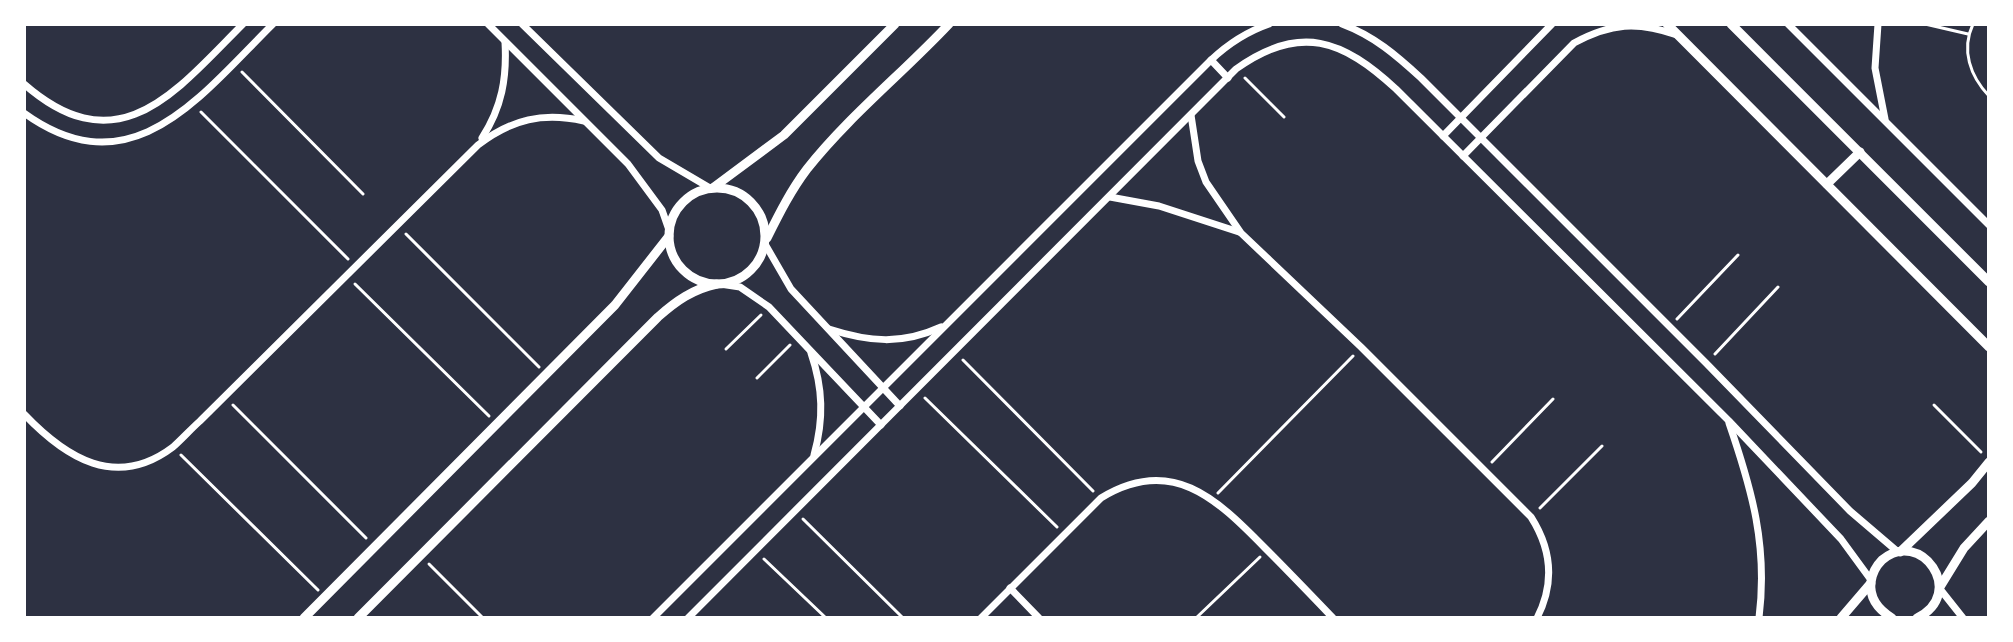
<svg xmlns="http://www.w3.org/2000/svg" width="2013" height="642" font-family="Roboto,sans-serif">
<rect width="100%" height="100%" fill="#2d3142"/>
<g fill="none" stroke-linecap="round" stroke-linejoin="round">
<g stroke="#fff" stroke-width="3">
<polyline points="1925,24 1968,34"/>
<path d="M1973,24C1961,50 1970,76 1989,96"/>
<polyline points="242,72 363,194"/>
<polyline points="1245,78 1284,117"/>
<polyline points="201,112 348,259"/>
<polyline points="406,234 539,367"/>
<polyline points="355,284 489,416"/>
<polyline points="1677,319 1738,255"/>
<polyline points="726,349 761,315"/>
<polyline points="1715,354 1778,287"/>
<polyline points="963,360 1093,491"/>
<polyline points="757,378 790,345"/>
<polyline points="925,398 1057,527"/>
<polyline points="233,405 366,538"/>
<polyline points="1934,405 1981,452"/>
<polyline points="181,455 318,590"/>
<polyline points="1492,462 1553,399"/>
<polyline points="1218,493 1353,356"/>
<polyline points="1540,508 1602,446"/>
<polyline points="803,519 903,618"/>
<polyline points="764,559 826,618"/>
<polyline points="429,564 483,618"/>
<polyline points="1196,618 1260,557"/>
</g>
<g stroke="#fff" stroke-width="7">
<polyline points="488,24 628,164 662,210 669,230"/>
<polyline points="522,24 659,158 710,188"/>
<path d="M1342,24C1374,36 1396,55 1421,78L1706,363L1850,511L1898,552"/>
<polyline points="1788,24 1989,225"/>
<polyline points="1878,24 1875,68 1885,119"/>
<polyline points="1211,60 1228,78"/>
<path d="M24,84C119,167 176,91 243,24"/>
<path d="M24,113C132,191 201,95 273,24"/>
<path d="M1191,115L1198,161L1206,182L1241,233L1361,347L1531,517C1552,550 1555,583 1537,618"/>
<polyline points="1443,136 1552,24"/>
<path d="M482,138C502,107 507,78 505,42"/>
<path d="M1463,156L1574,43C1611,23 1637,21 1677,35"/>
<polyline points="1110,197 1159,206 1239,232"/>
<polyline points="765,244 791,289 900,406"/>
<polyline points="720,284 740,287 769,307 881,425"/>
<path d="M829,329C869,342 902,345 941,327"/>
<path d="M811,353C823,388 824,419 814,455"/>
<path d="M24,414C66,458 116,490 173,447C182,439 191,429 200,421L478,145C512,119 543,112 584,121"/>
<path d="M1729,423C1752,490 1768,546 1759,618"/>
<polyline points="1010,588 1039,618"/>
<polyline points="1940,589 1963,618"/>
<path d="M653,618L1211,60C1229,43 1246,32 1269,24"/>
<path d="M688,618L1236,69C1300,23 1343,40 1396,89L1729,421L1841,539L1871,580"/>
<path d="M981,618L1101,498C1171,455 1216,498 1264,547C1288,571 1310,594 1333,618"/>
</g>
<g stroke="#fff" stroke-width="9">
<polyline points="1667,24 1989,347"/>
<polyline points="1731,24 1989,282"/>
<polyline points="1827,184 1860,152"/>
<polyline points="714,187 784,135 895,24"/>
<circle cx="717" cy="236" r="48"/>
<path d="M767,238C779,214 791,190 807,169C849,116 903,73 949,24"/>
<polyline points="1900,552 1972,483 1989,462"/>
<polyline points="1940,587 1964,548 1989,521"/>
<polyline points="304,618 615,305 669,236"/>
<path d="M358,618L658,317C676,301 693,289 717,284"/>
<polyline points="1841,618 1871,583"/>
<path d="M1892,618C1879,610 1869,599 1871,582C1872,574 1876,566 1882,560C1920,527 1968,593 1917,618"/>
</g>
</g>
<rect width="2013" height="642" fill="none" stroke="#ffffff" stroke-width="52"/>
</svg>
